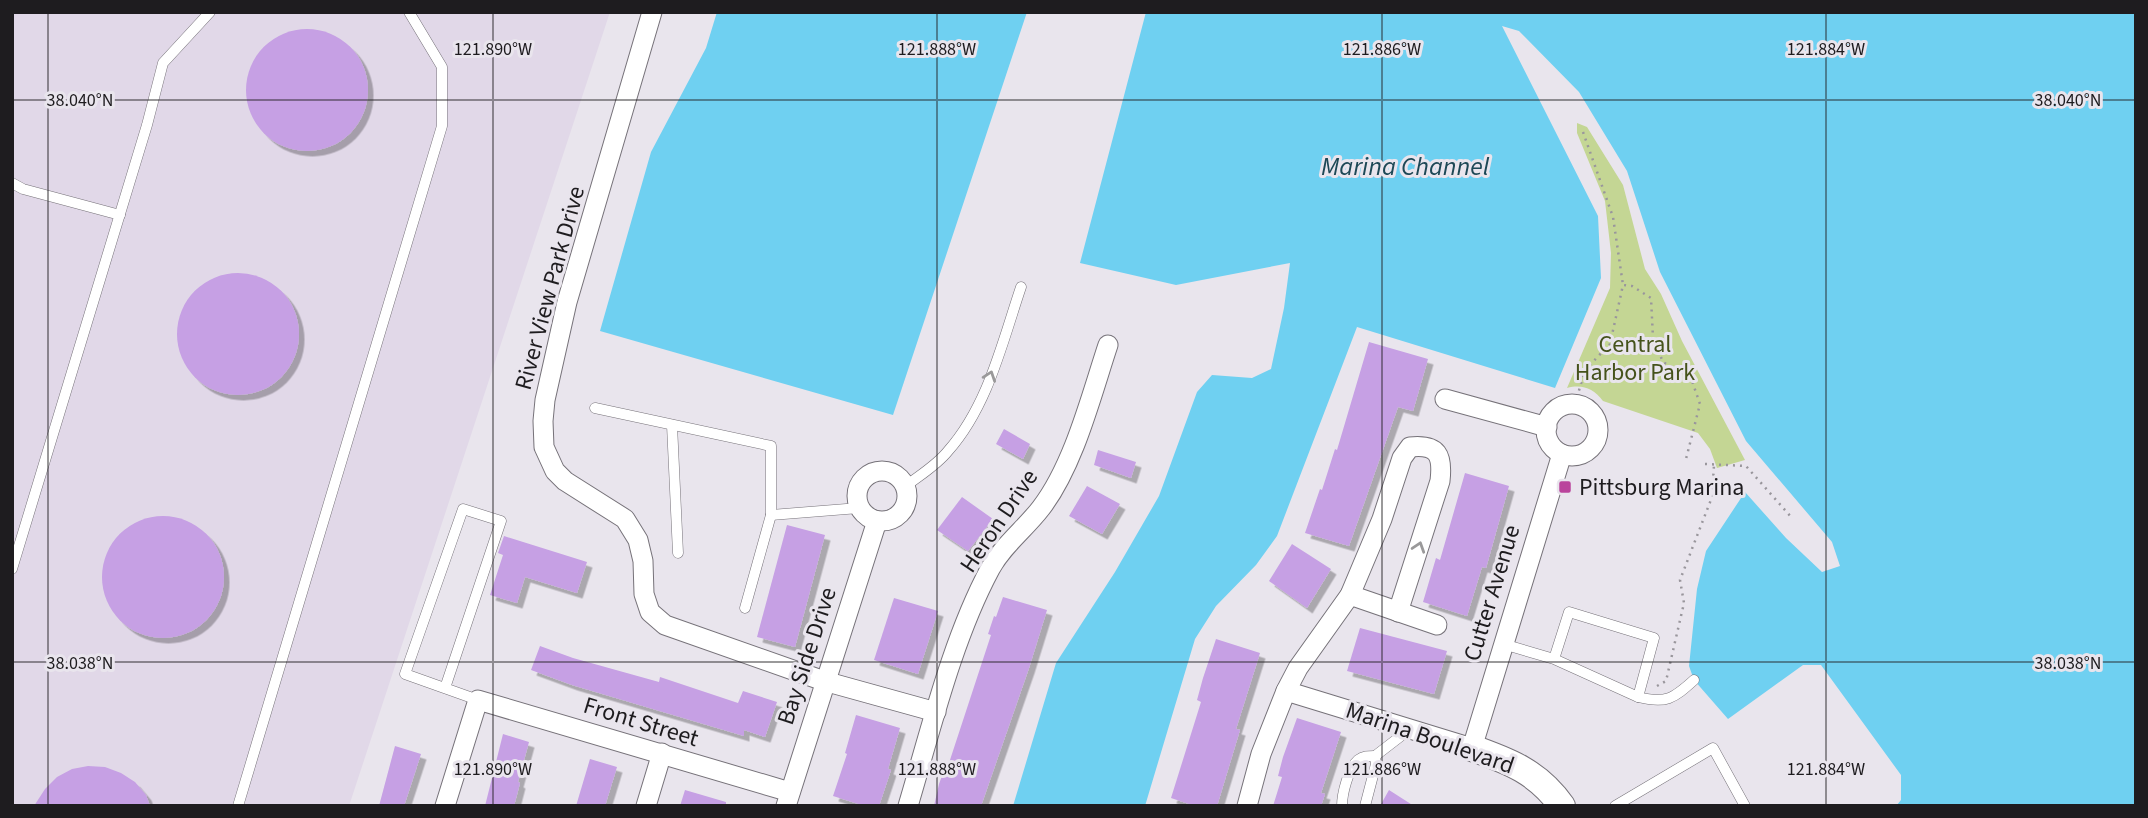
<svg xmlns="http://www.w3.org/2000/svg" width="2148" height="818" font-family="'Source Sans 3',sans-serif">
<defs>
<filter id="shadow"><feDropShadow dx="5.5" dy="5.5" stdDeviation="0" flood-color="#0004"/></filter>
</defs>
<rect width="100%" height="100%" fill="#e9e5ed"/>
<polygon fill="#e1d8e8" points="12,12 610,12 349,806 12,806"/>
<path fill="#c4d694" d="M1577,123L1587,127L1623,185L1645,269L1661,294L1682,341L1745,460L1717,468L1710,449L1698,433L1603,401C1593,388 1582,384 1567,388L1610,288L1611,253L1605,201L1577,133Z"/>
<g fill="#6fd0f1">
<polygon points="717,12 1027,12 893,415 600,331 651,152 706,48"/>
<polygon points="1146,12 2136,12 2136,806 1896,806 1901,800 1901,775 1821,665 1803,665 1728,719 1694,680 1689,666 1697,589 1706,551 1745,492 1786,538 1822,572 1840,566 1832,542 1746,441 1660,272 1627,171 1579,92 1519,31 1502,26 1598,216 1601,278 1555,388 1357,327 1277,536 1256,565 1216,606 1195,639 1145,806 1013,806 1056,663 1115,572 1159,496 1197,392 1212,375 1252,378 1271,369 1284,308 1290,263 1176,285 1080,263"/>
</g>
<g fill="#c6a0e4" filter="url(#shadow)">
<circle cx="307" cy="90" r="61"/>
<circle cx="238" cy="334" r="61"/>
<polygon points="1369,342 1428,359 1413,411 1398,407 1349,546 1305,533 1320,489 1322,490 1335,449 1337,450"/>
<polygon points="1004,429 1030,444 1023,459 996,444"/>
<polygon points="1098,450 1136,462 1131,478 1094,465"/>
<polygon points="1465,473 1509,486 1486,568 1482,567 1467,616 1423,602 1436,558 1440,560"/>
<polygon points="1087,486 1120,504 1102,534 1069,516"/>
<polygon points="962,497 993,519 968,551 937,530"/>
<circle cx="163" cy="577" r="61"/>
<polygon points="787,525 825,535 795,647 757,637"/>
<polygon points="504,536 587,562 577,593 525,577 517,603 490,595 503,555 498,553"/>
<polygon points="1292,544 1331,569 1307,608 1269,581"/>
<polygon points="1003,597 1047,610 1029,668 981,806 934,806 939,784 947,762 949,763 991,635 988,634 994,616 996,617"/>
<polygon points="894,598 938,611 918,674 874,660"/>
<polygon points="1360,628 1447,651 1434,694 1347,671"/>
<polygon points="1216,639 1260,653 1236,729 1240,730 1217,806 1195,806 1171,798 1201,702 1197,700 1203,678"/>
<polygon points="540,646 573,658 659,682 660,677 738,703 743,691 777,702 765,737 744,730 744,736 572,685 531,670"/>
<polygon points="856,715 900,728 888,769 891,770 879,806 865,806 833,796 847,754 845,753"/>
<polygon points="1297,718 1341,732 1321,793 1325,794 1321,806 1273,806 1282,777 1278,776 1283,757"/>
<polygon points="503,734 529,742 518,782 520,783 514,806 485,806"/>
<polygon points="395,746 421,754 404,806 379,806"/>
<polygon points="590,759 617,767 605,806 576,806"/>
<polygon points="88,766 105,767 121,773 135,782 146,795 150,806 34,806 45,789 57,777 72,769"/>
<polygon points="685,790 726,802 726,806 680,806"/>
<polygon points="1389,790 1414,806 1380,806"/>
</g>
<g fill="none" stroke-linecap="round" stroke-linejoin="round">
<g stroke="#767279" stroke-width="11">
<g id="lane">
<polyline points="12,183 23,189 120,215"/>
<polyline points="595,408 771,446 771,515 859,508"/>
<polyline points="672,425 678,553"/>
<path d="M906,486C920,475 937,465 948,451C988,406 1002,343 1021,287"/>
<polyline points="12,569 147,125 163,63 210,12"/>
<polyline points="745,608 771,515"/>
<polyline points="1503,644 1554,659 1569,612 1654,638 1638,697 1554,659"/>
<polyline points="445,688 501,521 463,509 405,674 478,700"/>
<path d="M1638,697C1666,704 1673,699 1694,680"/>
<polyline points="1375,756 1410,729"/>
<polyline points="238,806 442,126 442,67 409,12"/>
<path d="M1342,806C1342,794 1348,769 1358,760C1363,756 1368,756 1375,756L1376,764L1365,806"/>
<polyline points="1615,806 1713,748 1745,806"/>
</g>
</g>
<g stroke="#767279" stroke-width="21">
<g id="street">
<polyline points="652,12 567,302 545,400 543,421 544,447 555,471 565,481 625,519 638,540 643,561 644,594 650,612 665,625 824,681 936,712"/>
<polyline points="1445,399 1547,427"/>
<circle cx="1572" cy="430" r="26"/>
<circle cx="882" cy="496" r="25"/>
<polyline points="1350,595 1437,625"/>
<polyline points="1286,691 1472,748 1562,454"/>
<polyline points="445,806 478,700 790,792"/>
<polyline points="646,806 662,753"/>
<polyline points="786,806 877,521"/>
<path d="M908,806C931,729 952,640 990,569C1003,545 1025,529 1041,508C1074,465 1091,396 1108,345"/>
<path d="M1247,806L1261,754L1286,691L1298,668L1350,595L1382,519L1402,458L1410,447C1438,444 1443,455 1440,481L1398,612"/>
</g>
</g>
<g stroke="#767279" stroke-width="28">
<path id="secondary" d="M1472,748C1509,761 1538,772 1562,806"/>
</g>
<g stroke="#99969c" stroke-width="2.5" stroke-dasharray="2 5" stroke-linecap="butt">
<polyline points="1583,132 1613,217 1623,285"/>
<polyline points="1575,404 1585,370 1610,344 1623,285 1632,286 1651,298 1653,338 1663,362 1691,378 1700,404 1686,459"/>
<polyline points="1705,464 1746,466 1792,518"/>
<polyline points="1657,686 1666,681 1684,603 1680,580 1712,497 1714,465"/>
</g>
<use href="#lane" stroke="#fff" stroke-width="10"/>
<use href="#street" stroke="#fff" stroke-width="19"/>
<use href="#secondary" stroke="#fff" stroke-width="26"/>
</g>
<defs><path id="oneway-chevron" d="M-2-3.5L2.5 0L-2 3.5" fill="none" stroke-width="1.6" stroke-linecap="round" stroke-linejoin="round" transform="scale(1.75)"/></defs>
<g stroke="#9a999a">
<use href="#oneway-chevron" transform="translate(990 376) rotate(-71)"/>
<use href="#oneway-chevron" transform="translate(1419 547) rotate(-72)"/>
</g>
<path fill="none" stroke="#1e1c1f" stroke-width="2" stroke-opacity="0.45" d="M48,12V806M493,12V806M937,12V806M1382,12V806M1826,12V806M12,100H2136M12,662H2136"/>
<rect fill="#ba449c" stroke="#e9e5ed" stroke-width="2.5" x="1558" y="480" width="14" height="14" rx="3.5"/>
<g text-anchor="middle" dominant-baseline="central" stroke-width="6" stroke-linejoin="round" paint-order="stroke">
<g font-size="24" fill="#1e1c1f" stroke="#e9e5ed">
<text transform="translate(550 288) rotate(-75)">River View Park Drive</text>
<text transform="translate(999 521) rotate(-56)">Heron Drive</text>
<text transform="translate(1492 593) rotate(-73)">Cutter Avenue</text>
<text transform="translate(807 656) rotate(-72)">Bay Side Drive</text>
<text transform="translate(641 722) rotate(17)">Front Street</text>
<text transform="translate(1430 738) rotate(19)">Marina Boulevard</text>
</g>
<g font-size="24" fill="#45521b" stroke="#e9e5ed">
<text x="1635" y="344">Central<tspan x="1635" dy="28">Harbor Park</tspan></text>
</g>
<g font-size="24" fill="#1e1c1f" stroke="#e9e5ed" text-anchor="start">
<text x="1579" y="487">Pittsburg Marina</text>
</g>
<g font-size="26" font-style="italic" fill="#1d4856" stroke="#e9e5ed">
<text x="1405" y="166">Marina Channel</text>
</g>
</g>
<g font-size="18" text-anchor="middle" fill="#1e1c1f" stroke="#e9e5ed" stroke-width="6" stroke-linejoin="round" paint-order="stroke">
<text x="493" y="55">121.890°W</text>
<text x="937" y="55">121.888°W</text>
<text x="1382" y="55">121.886°W</text>
<text x="1826" y="55">121.884°W</text>
<text x="80" y="106">38.040°N</text>
<text x="2068" y="106">38.040°N</text>
<text x="80" y="669">38.038°N</text>
<text x="2068" y="669">38.038°N</text>
<text x="493" y="775">121.890°W</text>
<text x="937" y="775">121.888°W</text>
<text x="1382" y="775">121.886°W</text>
<text x="1826" y="775">121.884°W</text>
</g>
<rect width="2148" height="818" fill="none" stroke="#1e1c1f" stroke-width="28"/>
</svg>
